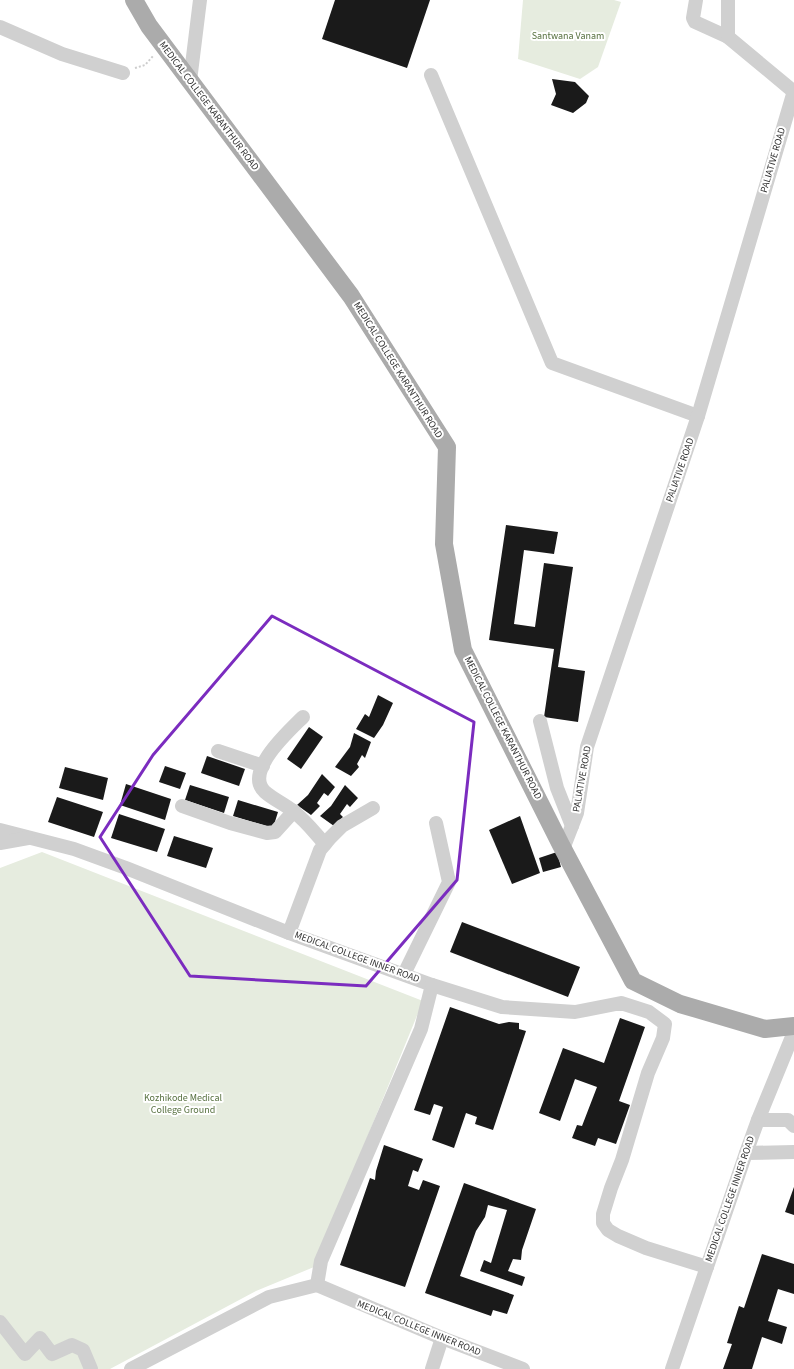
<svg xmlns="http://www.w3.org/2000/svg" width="794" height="1369" font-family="'Source Sans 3',sans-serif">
<rect width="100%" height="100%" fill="#fff"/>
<g fill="#e6ecdf">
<polygon points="523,0 614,0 621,2 598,67 580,79 518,59"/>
<polygon points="42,852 423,1001 314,1267 256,1291 110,1369 0,1369 0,868"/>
</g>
<g fill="#1a1a1a">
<polygon points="335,0 430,0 407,68 322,39"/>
<polygon points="552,79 575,82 589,96 586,103 573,113 551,105 556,94"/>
<polygon points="506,525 558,532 554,554 524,550 514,624 535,627 544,563 573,567 558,667 585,671 578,722 544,717 554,649 489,640"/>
<polygon points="378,695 393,703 383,725 374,738 356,729 365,714 369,717"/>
<polygon points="309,727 323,737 301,769 287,759"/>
<polygon points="354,733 371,742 365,758 362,755 357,764 359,767 351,776 335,767 350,747"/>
<polygon points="207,756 245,769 239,786 201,773"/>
<polygon points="165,766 186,773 180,789 159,782"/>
<polygon points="65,767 108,778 103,800 59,788"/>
<polygon points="322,774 335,787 328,796 324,793 317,803 320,806 311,815 297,805 308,795"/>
<polygon points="126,784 171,799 165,820 120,805"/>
<polygon points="190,785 229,797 224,813 185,800"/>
<polygon points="345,785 358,798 350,807 347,804 340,814 343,817 334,826 320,816 331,806"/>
<polygon points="57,797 103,812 94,837 48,822"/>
<polygon points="238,800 278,812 273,828 233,816"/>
<polygon points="119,814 165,829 157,852 111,838"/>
<polygon points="520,816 540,873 512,884 489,830"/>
<polygon points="174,836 213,848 206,868 167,856"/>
<polygon points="557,852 561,867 543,872 539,858"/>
<polygon points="462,922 580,967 568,997 450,952"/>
<polygon points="450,1007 499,1024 509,1022 519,1023 519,1029 526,1031 493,1130 475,1124 477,1117 466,1113 454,1148 432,1140 443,1107 434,1104 430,1115 414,1110"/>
<polygon points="620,1018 645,1027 619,1101 630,1105 616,1144 598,1138 595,1146 572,1138 577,1125 582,1126 597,1087 575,1079 560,1121 539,1113 563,1048 604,1063"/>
<polygon points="384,1145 423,1159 418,1172 413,1170 408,1186 419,1190 423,1180 440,1186 405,1287 340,1265 370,1178 375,1180 376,1171"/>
<polygon points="464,1183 536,1209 522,1250 521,1260 513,1259 508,1271 525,1277 522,1286 480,1271 484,1260 491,1263 507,1210 488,1205 485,1217 476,1231 460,1276 514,1295 507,1314 493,1310 491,1316 425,1293"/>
<polygon points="794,1187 794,1215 785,1212"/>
<polygon points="762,1254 794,1264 794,1294 778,1289 768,1321 787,1327 782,1344 762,1337 752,1369 723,1369 732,1344 727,1343 739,1306 744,1308"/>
</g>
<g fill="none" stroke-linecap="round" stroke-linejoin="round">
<polyline stroke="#cdcdcd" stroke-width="2" stroke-dasharray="2 2" stroke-linecap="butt" points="135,68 145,65 154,55"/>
<g stroke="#d0d0d0" stroke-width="14">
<polyline points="696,0 693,18 695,22 728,37"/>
<polyline points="728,0 728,37 793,91"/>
<polyline points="0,27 62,54 123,73"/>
<polyline points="431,75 552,363 698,416"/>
<polyline points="190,81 200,0"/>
<path d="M303,717C289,731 243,772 265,792C273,799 284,804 293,811C305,820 315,833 325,844"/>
<polyline points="540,721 557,788 572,826"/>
<polyline points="218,751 263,766"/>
<polyline points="182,806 230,823 267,833 275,832 294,811"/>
<polyline points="0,830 74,849 126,868 289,933 432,985 421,1029 321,1261 317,1285 442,1338 523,1369"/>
<polyline points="0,843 28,838"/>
<polyline points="563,849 577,813 587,747 698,416 794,91"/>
<polyline points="289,933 320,850 330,838 342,826 373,808"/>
<polyline points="404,974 449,882 436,823"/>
<polyline points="432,985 502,1007 575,1012 621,1003 649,1012 665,1024 663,1038 648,1073 622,1160 611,1188 603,1214 603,1223 608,1230 618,1236 646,1248 707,1267"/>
<polyline points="758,1120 788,1120 794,1126"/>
<polyline points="746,1153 794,1152"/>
<polyline points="0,1322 25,1354 40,1338 52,1354 72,1345 83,1350 91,1369"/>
<polyline points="131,1369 269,1297 317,1285"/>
<polyline points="432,1369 442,1338"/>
<polyline points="672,1369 746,1153 758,1120 794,1032"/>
</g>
<polyline stroke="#ababab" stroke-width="18" points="134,0 149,26 351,296 447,447 444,544 463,650 561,845 633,981 680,1004 765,1029 794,1026"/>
</g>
<path fill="none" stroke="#7b2cbf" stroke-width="3" stroke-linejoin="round" d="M272,616L474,722L457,880L366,986L190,976L100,837L153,755Z"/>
<g text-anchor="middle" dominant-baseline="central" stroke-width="4" stroke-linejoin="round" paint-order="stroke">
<g font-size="10" fill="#56703f" stroke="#fff">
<text x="568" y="36">Santwana Vanam</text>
<text x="183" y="1098">Kozhikode Medical<tspan x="183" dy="12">College Ground</tspan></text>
</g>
<g font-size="10" fill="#333" stroke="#fff">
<text transform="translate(209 106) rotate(53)">MEDICAL COLLEGE KARANTHUR ROAD</text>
<text transform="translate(773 160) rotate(-74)">PALIATIVE ROAD</text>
<text transform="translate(398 370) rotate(58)">MEDICAL COLLEGE KARANTHUR ROAD</text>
<text transform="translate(680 470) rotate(-71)">PALIATIVE ROAD</text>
<text transform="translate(503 728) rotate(63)">MEDICAL COLLEGE KARANTHUR ROAD</text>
<text transform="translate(582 779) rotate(-80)">PALIATIVE ROAD</text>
<text transform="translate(357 957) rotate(20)">MEDICAL COLLEGE INNER ROAD</text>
<text transform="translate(730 1199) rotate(-71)">MEDICAL COLLEGE INNER ROAD</text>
<text transform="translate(419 1328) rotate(22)">MEDICAL COLLEGE INNER ROAD</text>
</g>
</g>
</svg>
